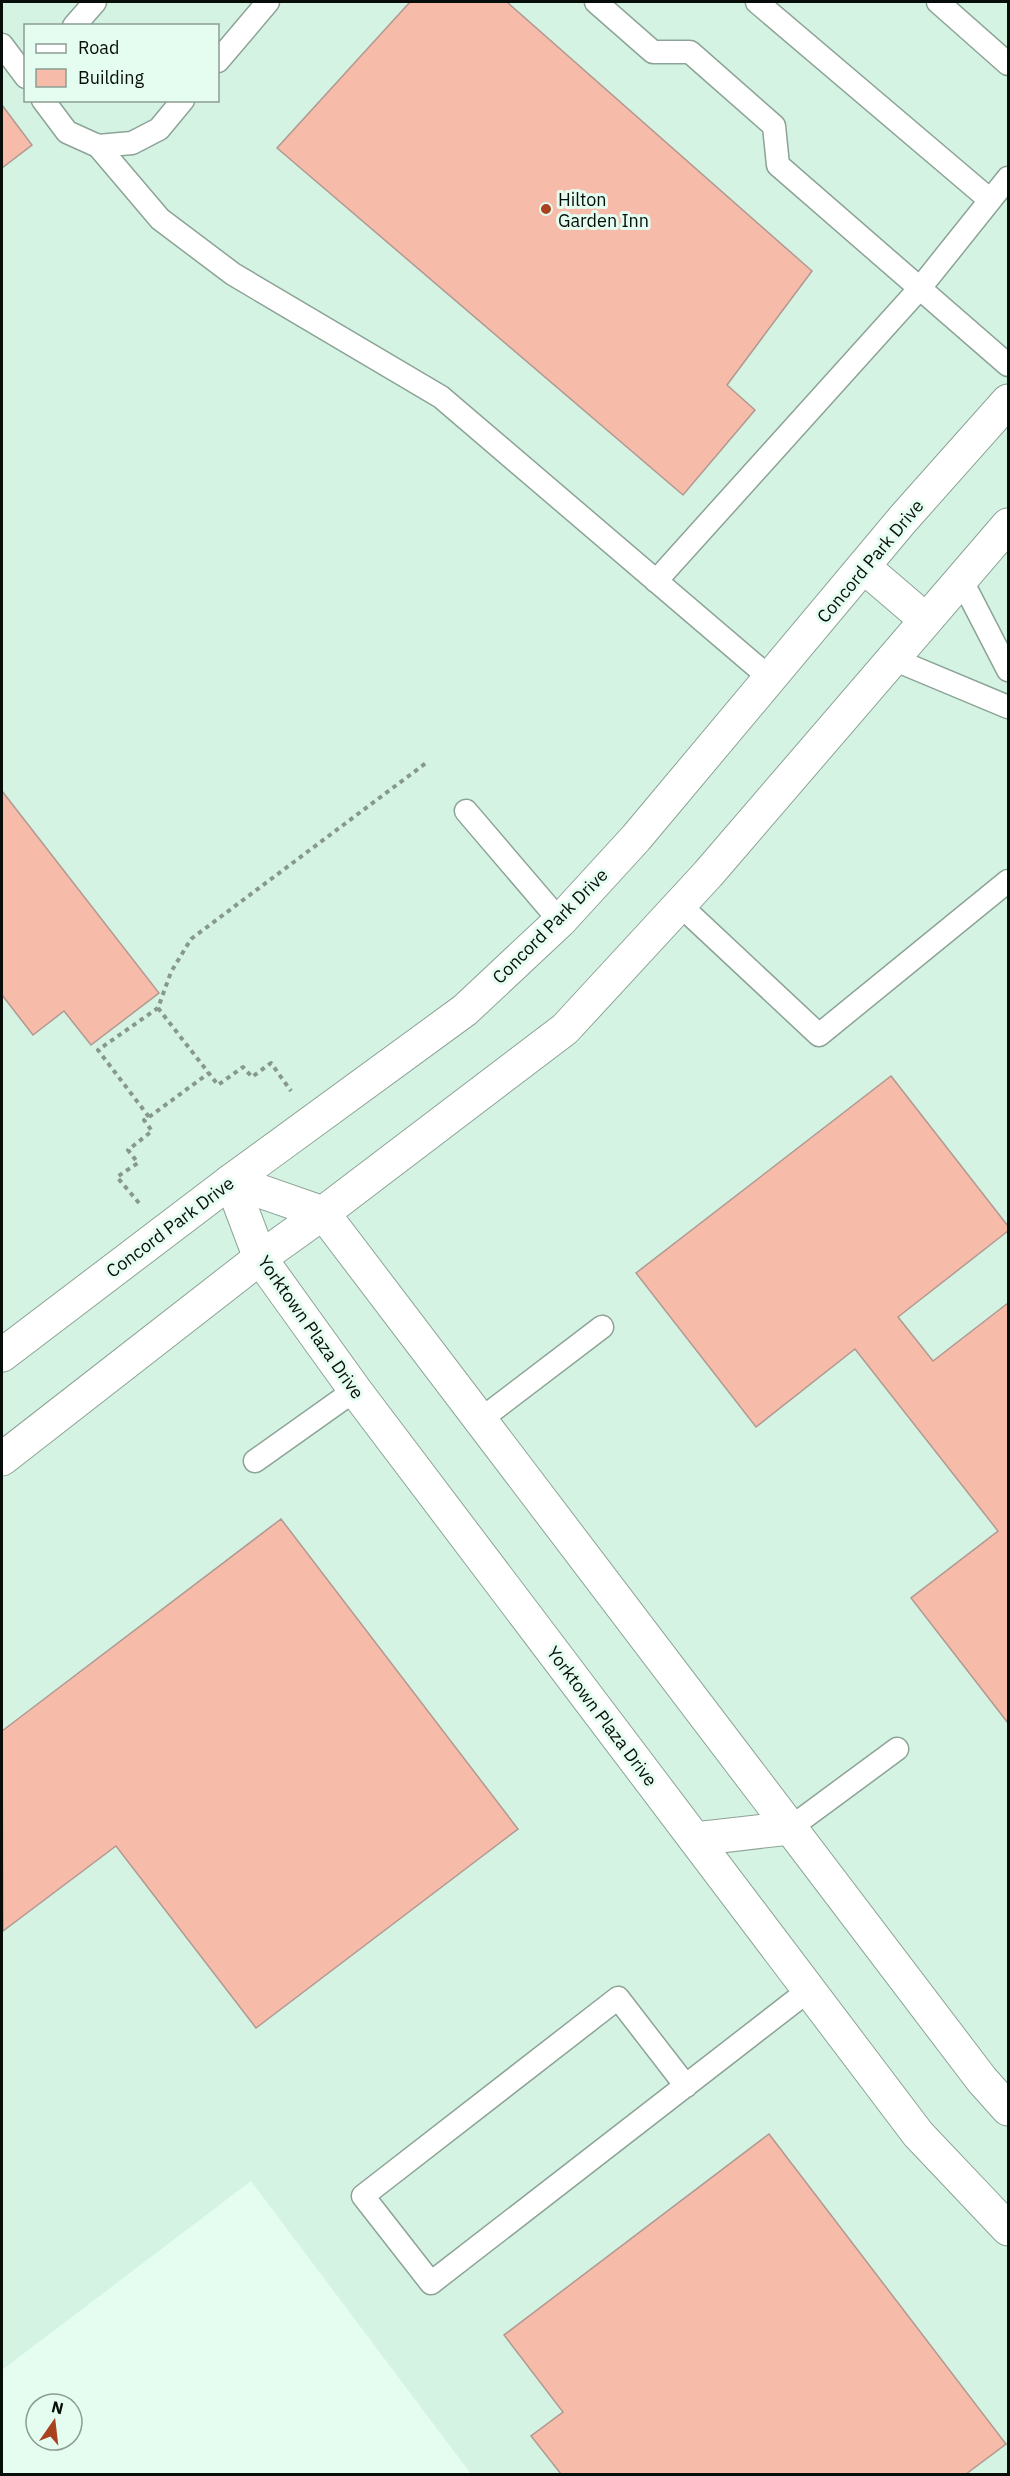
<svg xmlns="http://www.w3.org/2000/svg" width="1010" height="2476" font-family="'IBM Plex Sans',sans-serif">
<rect width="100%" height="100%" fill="#e5fdf0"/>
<path fill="#d4f3e2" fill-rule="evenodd" d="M2,2H1008V2474H471L251,2181L2,2370ZM26,26H218V100H26Z"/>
<g fill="#f6bba9" stroke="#b19992" stroke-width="1.5">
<polygon points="410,2 507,2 812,271 727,385 755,410 683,495 277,148"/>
<polygon points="2,105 32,145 2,168"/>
<polygon points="2,791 159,993 91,1045 64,1011 33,1035 2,995"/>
<polygon points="891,1076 1008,1226 1008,1231 898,1317 933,1361 1008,1303 1008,1723 911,1598 998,1531 855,1349 756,1427 636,1273"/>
<polygon points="281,1519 518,1829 256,2028 116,1846 3,1931 2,1731"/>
<polygon points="769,2134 1006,2444 966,2474 561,2474 531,2436 563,2412 504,2335"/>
</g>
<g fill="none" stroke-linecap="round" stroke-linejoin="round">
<g stroke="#8da397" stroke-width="25">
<g id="service">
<polyline points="596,2 653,52 690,52 774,126 778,165 1008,365"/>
<polyline points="757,2 990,200"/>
<polyline points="938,2 1008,64"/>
<polyline points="74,26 95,2"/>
<polyline points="2,45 26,77"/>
<polyline points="218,61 268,2"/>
<polyline points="43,100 67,132 98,146 132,143 159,129 183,100"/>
<polyline points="98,146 160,219 233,274 441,397 771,679"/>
<polyline points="961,579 1008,670"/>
<polyline points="656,581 920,288 1008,178"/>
<polyline points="893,659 1008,707"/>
<polyline points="466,811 560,921"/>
<polyline points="680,905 819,1035 1008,881"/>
<polyline points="480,1420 602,1327"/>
<polyline points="255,1461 355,1390"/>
<polyline points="790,1828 897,1749"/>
<polyline points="686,2086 618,1998 363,2196 431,2283 809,1990"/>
</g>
</g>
<g stroke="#8da397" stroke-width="35">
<g id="tertiary">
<polyline points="864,567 926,620"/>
<polyline points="231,1181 260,1258 355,1390 918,2134 1008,2229"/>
<polyline points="231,1181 323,1213 982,2080 1008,2109"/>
<polyline points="2,1355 231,1181 465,1010 560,921 636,838 903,519 1008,401"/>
<polyline points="2,1459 260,1258 323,1213 565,1029 708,874 1008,525"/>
<polyline points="695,1839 790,1828"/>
</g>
</g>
<g stroke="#87988f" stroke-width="4" stroke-dasharray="4.5 4.5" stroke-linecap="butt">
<polyline points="158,1008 218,1085 243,1067 252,1077 271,1063 291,1091"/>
<polyline points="149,1117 209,1073"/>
<polyline points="139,1203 117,1177 138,1163 128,1150 152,1131 144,1120 149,1117 98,1050 158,1008 171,972 191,939 426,763"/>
</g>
<use href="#service" stroke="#fff" stroke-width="22"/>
<use href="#tertiary" stroke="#fff" stroke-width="33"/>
</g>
<circle fill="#a9421e" stroke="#e5fdf0" stroke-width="2" cx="546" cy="209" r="6"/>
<g text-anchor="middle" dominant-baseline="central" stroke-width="6" stroke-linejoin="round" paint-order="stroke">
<g font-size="18" fill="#070e0a" stroke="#e5fdf0" text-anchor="start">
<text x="558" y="199">Hilton<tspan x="558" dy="21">Garden Inn</tspan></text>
</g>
<g font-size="18" fill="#070e0a" stroke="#e5fdf0">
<text transform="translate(870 561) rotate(-50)">Concord Park Drive</text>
<text transform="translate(550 926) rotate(-45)">Concord Park Drive</text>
<text transform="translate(170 1227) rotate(-37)">Concord Park Drive</text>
<text transform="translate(311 1327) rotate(55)">Yorktown Plaza Drive</text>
<text transform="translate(602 1716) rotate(53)">Yorktown Plaza Drive</text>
</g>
</g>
<rect width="1010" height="2476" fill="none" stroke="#070e0a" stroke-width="6"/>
<rect x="24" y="24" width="195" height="78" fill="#e5fdf0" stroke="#8c9d94" stroke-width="1.5"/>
<rect x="36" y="44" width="30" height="9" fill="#ffffff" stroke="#8c9d94" stroke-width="1.5"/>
<text x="78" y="54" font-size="18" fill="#070e0a">Road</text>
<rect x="36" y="69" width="30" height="18" fill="#f6bba9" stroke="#8c9d94" stroke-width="1.5"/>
<text x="78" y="84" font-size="18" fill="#070e0a">Building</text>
<g transform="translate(54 2422) rotate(14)"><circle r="28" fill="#e5fdf0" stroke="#8c9d94" stroke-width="1.5"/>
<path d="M0-4.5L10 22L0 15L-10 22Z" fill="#a9421e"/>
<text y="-9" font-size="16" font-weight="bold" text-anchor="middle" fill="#070e0a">N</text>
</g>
</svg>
